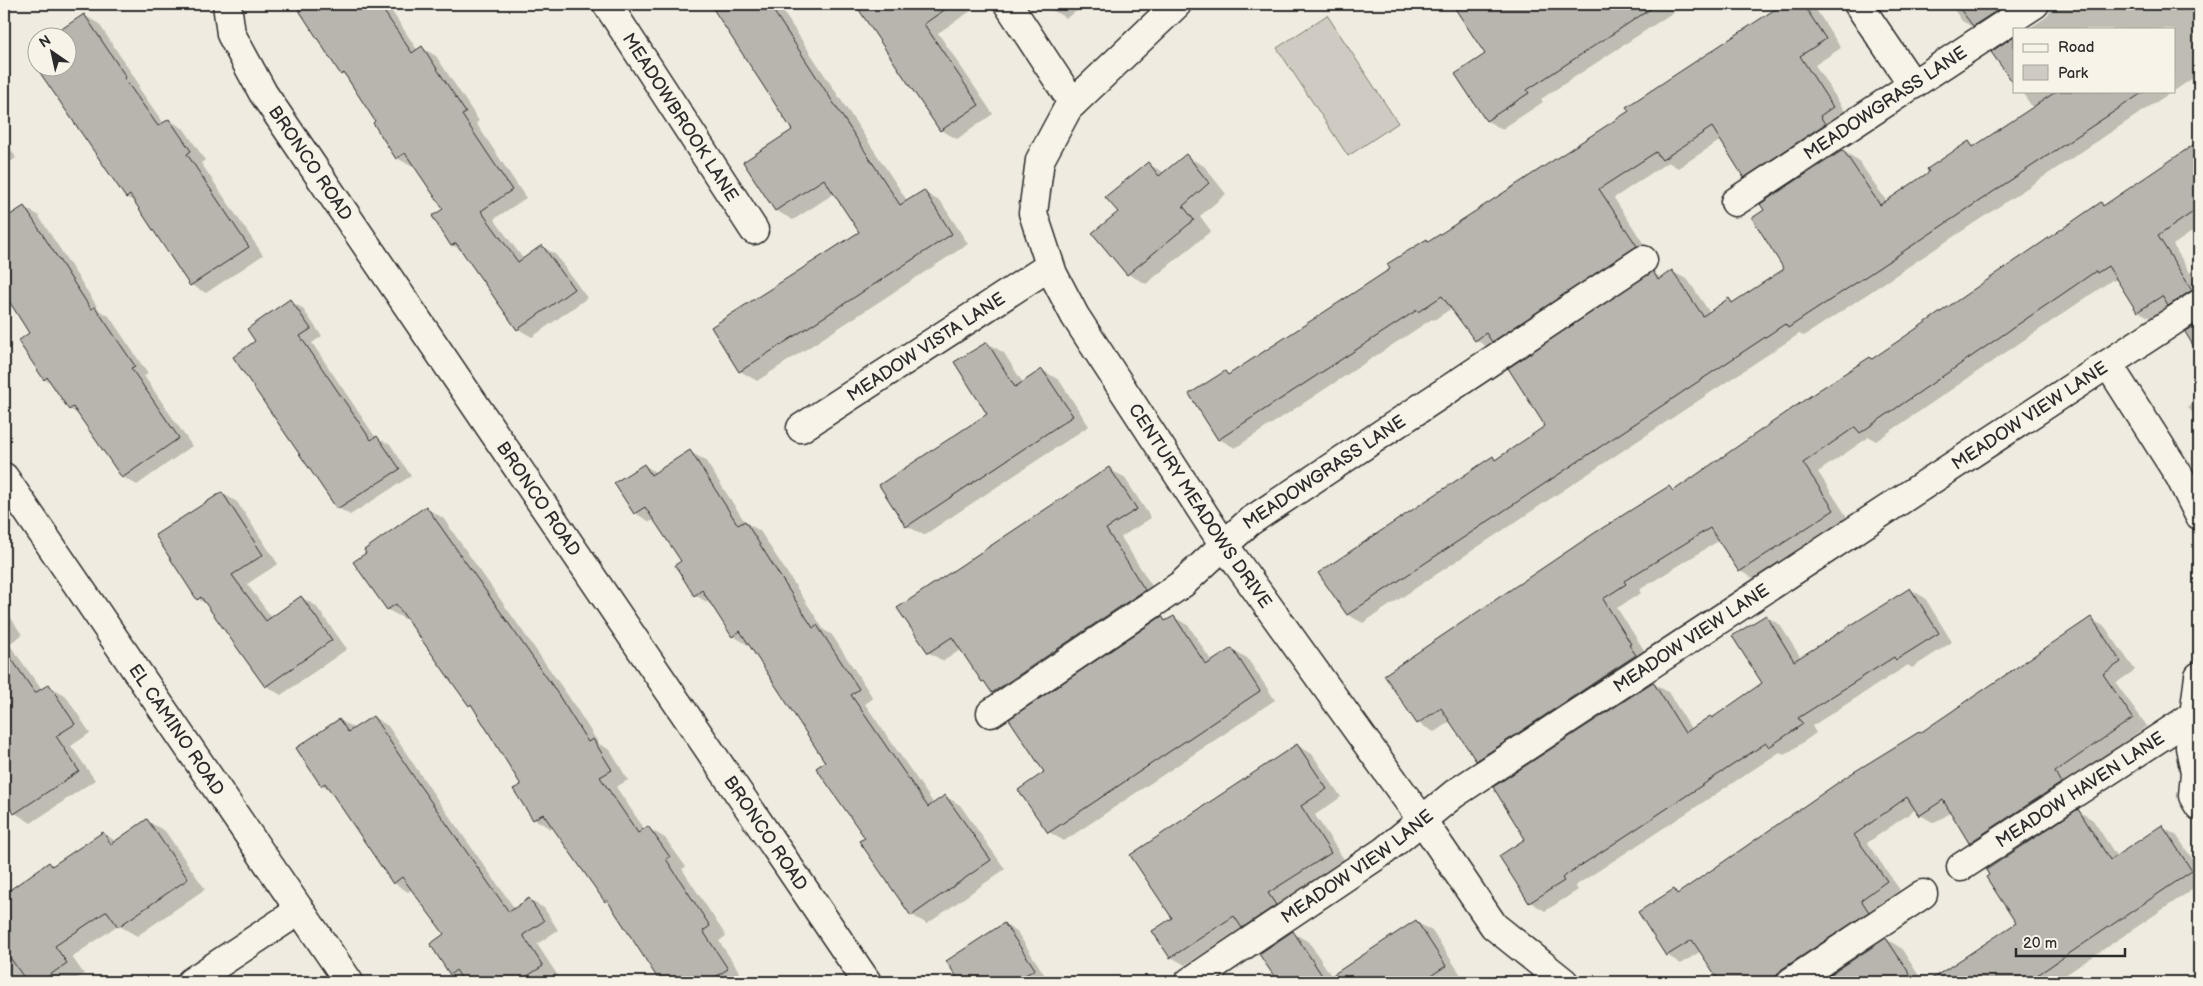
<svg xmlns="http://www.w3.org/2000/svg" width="2203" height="986" font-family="'Balsamiq Sans',sans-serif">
<rect width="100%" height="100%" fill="#efebe0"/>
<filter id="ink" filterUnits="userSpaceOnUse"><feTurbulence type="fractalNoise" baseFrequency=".02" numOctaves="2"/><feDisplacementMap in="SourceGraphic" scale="10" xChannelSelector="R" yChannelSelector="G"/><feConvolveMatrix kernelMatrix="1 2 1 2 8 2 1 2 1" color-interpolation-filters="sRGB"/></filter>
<g filter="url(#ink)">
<polygon fill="#cfcbc2" stroke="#7d7b76" points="1327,15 1398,123 1348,156 1277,48"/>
<g fill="#0003">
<polygon points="296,4 387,4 418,51 422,48 436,56 479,121 476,123 526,198 494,219 524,260 542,246 556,255 587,298 532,337 518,329 463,251 452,245 445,209 414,164 411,166 397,158 377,122 348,78 342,74"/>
<polygon points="711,4 778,4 908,202 924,192 941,202 968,244 757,381 740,371 861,232 835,193 793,220 775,210 794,131"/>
<polygon points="855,4 981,4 938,33 993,114 957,139 941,130"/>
<polygon points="1047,4 1088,4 1066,18 1050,9"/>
<polygon points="1462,4 1686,4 1541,99 1543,102 1502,129 1487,121 1457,74 1487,54 1456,7"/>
<polygon points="1785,4 1813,5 1841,48 1815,65 1848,116 1760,186 1745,177 1721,140 1678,168 1668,162 1614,198 1651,255 1491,349 1476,340 1452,308 1434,320 1432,319 1235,448 1219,439 1225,372 1230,375 1392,269 1427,241 1430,242 1631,111 1628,107"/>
<polygon points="1950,4 2036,4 1978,30 1962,21"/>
<polygon points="2052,4 2199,4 2199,74 2174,91 2174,29 2028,29 2045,18 2050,12"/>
<polygon points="84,15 99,24 140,86 138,87 164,124 169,120 184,129 205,160 201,163 263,255 206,293 191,285 137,203 126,197 38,68 68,68 68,38"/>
<polygon points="2021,91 2173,91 1804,336 1799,334 1363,623 1348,615 1493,458 1497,460 1547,427 1653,273 1662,278 1673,272 1688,280 1710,313 1729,300 1735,303 1786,269 1843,151 1858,160 1887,202 1931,173 1969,143 1975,147 2033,108"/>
<polygon points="4,138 16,158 4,166"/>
<polygon points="2199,143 2199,227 2173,245 2199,287 2199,304 2154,320 2138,311 2118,278 2114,281 2112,280 1876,441 1869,437 1818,472 1849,520 1756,580 1740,571 1720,540 1639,590 1641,593 1617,608 1646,653 1492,769 1476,760 1451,721 1434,732 1418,723 1386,675 1669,488 1675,491 1873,360 2101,204 2105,206"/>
<polygon points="1186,156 1204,166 1226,194 1200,216 1211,231 1146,284 1128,274 1094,233 1119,212 1148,164 1165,173"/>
<polygon points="24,207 38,215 100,311 109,316 148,374 144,376 192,446 137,485 123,477 80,415 69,409 52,383 44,379 31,334 4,291 4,220"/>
<polygon points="290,301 302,308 322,336 312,343 376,438 390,444 411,476 350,515 338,508 257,341"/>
<polygon points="987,343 1004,353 1023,383 1042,370 1059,380 1089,426 924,535 907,526 988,415"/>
<polygon points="2199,399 2199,422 2188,407"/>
<polygon points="690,452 705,460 745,522 760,531 824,630 832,635 873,698 865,704 934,804 945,796 960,805 1005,869 927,924 912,915 826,762 750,643 748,645 733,636 712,602 710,604 695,595 683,561 655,519 650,522 635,513 644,465 657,473"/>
<polygon points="1109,469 1124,477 1151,518 1121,537 1160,599 1008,701 993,692 962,649 943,661 928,652"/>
<polygon points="222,493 237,502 278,564 247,584 272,618 301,597 316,606 347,649 281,695 266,686 208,605 198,599"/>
<polygon points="426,508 443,518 569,697 599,744 610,750 628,780 616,787 645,830 648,828 665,838 686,867 682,869 726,936 719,941 746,982 661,982 611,904 606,901 554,827 551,829 534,819 523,785 474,707 470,705 408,618 405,619 388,610 355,562"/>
<polygon points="1910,589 1925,598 1952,642 1912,668 1908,665 1812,726 1816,733 1785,755 1780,752 1575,886 1578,890 1545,911 1530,902 1526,840 1653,683 1668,692 1692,730 1713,719 1763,683 1766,616 1780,625 1801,658"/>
<polygon points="4,607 22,635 9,644 42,690 49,686 65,695 90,733 71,746 95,780 31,823 15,813 4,796"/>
<polygon points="1174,617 1189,626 1212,662 1232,649 1247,658 1275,700 1064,841 1049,832 1046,773 1162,618 1168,621"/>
<polygon points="2091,619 2105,627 2135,670 2116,683 2147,726 2068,781 2075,791 1984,850 1970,842 1952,812 1934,823 1920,815 1916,809 1867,843 1900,890 1874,908 1882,920 1792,982 1777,972 1760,982 1722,982 1701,951 1681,964 1667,955 1640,912 1674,891 1680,894"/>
<polygon points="374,717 388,726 435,796 515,909 529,900 544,908 558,930 537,944 562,982 465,982 451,974 446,935 412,889 408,892 394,883 332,791 322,785 340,720 355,729"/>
<polygon points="1297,745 1312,754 1341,797 1315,815 1345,861 1282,902 1290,914 1257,935 1244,927 1185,965 1171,957"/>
<polygon points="2078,811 2093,820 2117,857 2162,827 2177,836 2199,869 2199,885 2055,982 1926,982 2018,923"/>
<polygon points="147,821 165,831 205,889 137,936 118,925 72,957 84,974 71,982 4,982 4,895 49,863 54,866 103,833 117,842"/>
<polygon points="1416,922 1432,931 1461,975 1451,982 1279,982 1261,954 1293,933 1309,942 1332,977"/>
<polygon points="1005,925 1017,932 1046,977 1037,982 961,982 948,962"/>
<polygon points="1886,939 1901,948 1923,982 1821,982"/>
</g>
<g fill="#b8b5ae" stroke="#2b2b2b">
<polygon points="295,4 379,4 412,53 422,46 466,113 462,115 512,190 481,211 518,262 542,245 574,289 517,330 456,243 451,246 432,216 443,209 405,153 396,159 373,123 375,121 344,73 341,75"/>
<polygon points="710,4 769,4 900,205 924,190 952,234 739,372 711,327 859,232 824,179 775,211 743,162 792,130"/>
<polygon points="855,4 953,4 924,24 979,105 940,131"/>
<polygon points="1452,4 1658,4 1527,90 1529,93 1486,121 1455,74 1485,54"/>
<polygon points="1783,4 1803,4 1826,39 1800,56 1833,107 1820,116 1825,124 1744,178 1712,127 1662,160 1656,152 1599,189 1637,246 1492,342 1486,333 1475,341 1442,296 1418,312 1417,310 1218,440 1189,394 1225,371 1228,375 1390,269 1387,264 1427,239 1428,242 1629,111 1626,107"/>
<polygon points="1956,4 2007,4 1973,26"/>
<polygon points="84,14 126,77 124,78 158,126 169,119 191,151 187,154 249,247 190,286 130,195 126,198 34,64 38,61 38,68 68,68 68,38 52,38 51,36"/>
<polygon points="2014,36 2014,84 1991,52"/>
<polygon points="2057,91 2145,91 1788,328 1785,324 1347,615 1318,573 1493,456 1495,460 1545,426 1508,368 1653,271 1658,280 1672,270 1703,316 1729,298 1732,303 1784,269 1752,218 1764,210 1760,204 1843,150 1880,205 1929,172 1927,169 1969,141 1973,147"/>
<polygon points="2199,141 2199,208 2158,236 2192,290 2168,306 2162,296 2137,312 2108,266 2097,273 2096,271 1860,433 1855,427 1803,463 1834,510 1739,572 1710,528 1624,581 1626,584 1603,599 1631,644 1629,645 1636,655 1476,761 1441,708 1417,724 1384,675 1593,534 1669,486 1673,491 1819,390 1870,357 1872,359 2101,202 2103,206"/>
<polygon points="1186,154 1209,183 1183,206 1194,220 1127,275 1092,233 1118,212 1105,197 1148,162 1159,176"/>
<polygon points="24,206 91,309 95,307 135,366 131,368 179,438 122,478 73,407 69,410 47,377 44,380 18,341 29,333 4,293 4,219"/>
<polygon points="290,299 311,329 300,336 371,440 377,436 400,469 337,509 233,357 255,341 247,329"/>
<polygon points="2199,323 2199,355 2185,332"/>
<polygon points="987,342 1015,387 1042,369 1073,416 906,527 879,485 987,414 954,362"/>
<polygon points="690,450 738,525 745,521 813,628 817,625 859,689 851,695 928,807 945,795 991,860 911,916 859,841 865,838 816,768 825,762 740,631 732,637 702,590 694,596 675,565 681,561 645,507 634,514 614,483 644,464 651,475"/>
<polygon points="1109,467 1137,509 1106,529 1145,590 992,693 984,681 982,682 952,637 928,653 897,608"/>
<polygon points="222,492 263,555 232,575 266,621 301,596 332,640 265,687 201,597 197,600 155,535"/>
<polygon points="426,506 552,685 588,742 593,739 612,770 600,777 638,833 648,826 670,857 666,859 710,926 703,931 728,969 707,982 660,982 607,900 605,902 543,814 533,820 513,789 521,785 471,704 469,706 396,604 387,610 353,562 366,553 364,550"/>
<polygon points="1910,588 1939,633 1896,660 1894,657 1798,718 1803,724 1769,747 1766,743 1562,878 1564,881 1529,903 1499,856 1525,839 1493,787 1653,682 1685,733 1710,716 1712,718 1762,683 1732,636 1766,615 1794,661"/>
<polygon points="1162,616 1165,621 1174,616 1206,665 1232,648 1260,691 1048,833 1018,790 1044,772 1009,719"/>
<polygon points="2091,617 2121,662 2103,674 2133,718 2055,772 2061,783 1969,843 1943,800 1919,816 1907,797 1854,835 1887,881 1861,900 1869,912 1782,969 1777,975 1775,982 1720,982 1692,940 1666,956 1638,912 1674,889 1677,894 1849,775 1919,732 1920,733"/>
<polygon points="4,648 35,693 49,684 75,724 56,736 79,771 14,814 4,798"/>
<polygon points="373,716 420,786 509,912 529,898 544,921 523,935 543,966 518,982 464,982 456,970 450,975 430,944 444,934 402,877 393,884 325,783 321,786 296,748 339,719 348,732"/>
<polygon points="1297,744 1327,789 1301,806 1331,853 1268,893 1276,905 1242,928 1234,916 1170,958 1152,931 1172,918 1130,855"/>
<polygon points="2078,809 2110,860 2162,825 2192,871 2027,982 1927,982 2016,923 1986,877 1989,875 1986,870"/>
<polygon points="147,819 188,879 118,927 107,911 55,946 67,963 40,982 27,982 4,949 4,894 49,862 52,866 103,832 111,844"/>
<polygon points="1416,920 1446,966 1421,982 1278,982 1259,954 1293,931 1325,980"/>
<polygon points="1004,923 1035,969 1014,982 960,982 946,961"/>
<polygon points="1886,938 1915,982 1819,982"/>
</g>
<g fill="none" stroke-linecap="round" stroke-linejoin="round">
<g stroke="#2b2b2b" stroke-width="31">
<g id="minor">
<path id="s1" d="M227,4L231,34L263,93L867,982"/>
<path id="s2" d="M607,4L754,230"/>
<polyline points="1008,4 1073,103"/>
<path id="s3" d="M1177,4L1068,108L1040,160L1033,213L1053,274L1075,316L1224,545L1422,820L1494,926L1564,982"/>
<polyline points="1858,4 1913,85"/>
<path id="s4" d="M1735,202L2035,4"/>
<polyline points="2108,364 2180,477 2199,515"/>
<path id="s5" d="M801,428L1050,266"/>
<path id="s6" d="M4,477L349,982"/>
<polyline points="2199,676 2190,747 2195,773 2193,796 2199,806"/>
<path id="s7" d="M991,713L1182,584L1249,522L1643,260"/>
<path id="s8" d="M1961,867L2199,712"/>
<polyline points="191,982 300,910"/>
<path id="s9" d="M1189,982L1384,851L1454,794L2199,304"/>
<polyline points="1791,982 1923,894"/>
</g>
</g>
<use href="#minor" stroke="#f7f3e8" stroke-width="28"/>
</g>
</g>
<g text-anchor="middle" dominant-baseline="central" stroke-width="5" stroke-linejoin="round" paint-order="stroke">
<g font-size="18" fill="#2b2b2b" stroke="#f7f3e8">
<text stroke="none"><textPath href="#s4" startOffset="180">MEADOWGRASS LANE</textPath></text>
<text stroke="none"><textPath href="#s2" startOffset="135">MEADOWBROOK LANE</textPath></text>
<text stroke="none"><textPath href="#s1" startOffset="182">BRONCO ROAD</textPath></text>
<text stroke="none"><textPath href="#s5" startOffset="149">MEADOW VISTA LANE</textPath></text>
<text stroke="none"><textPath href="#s9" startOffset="1014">MEADOW VIEW LANE</textPath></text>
<text stroke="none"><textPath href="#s7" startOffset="412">MEADOWGRASS LANE</textPath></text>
<text stroke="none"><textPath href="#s1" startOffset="588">BRONCO ROAD</textPath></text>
<text stroke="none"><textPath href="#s3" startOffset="602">CENTURY MEADOWS DRIVE</textPath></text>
<text stroke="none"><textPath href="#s9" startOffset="609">MEADOW VIEW LANE</textPath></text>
<text stroke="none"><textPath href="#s6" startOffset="306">EL CAMINO ROAD</textPath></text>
<text stroke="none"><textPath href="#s8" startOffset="142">MEADOW HAVEN LANE</textPath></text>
<text stroke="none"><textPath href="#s1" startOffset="992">BRONCO ROAD</textPath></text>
<text stroke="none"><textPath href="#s9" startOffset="204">MEADOW VIEW LANE</textPath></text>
</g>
</g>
<rect width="2203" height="986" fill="none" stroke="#f7f3e8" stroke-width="20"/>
<rect x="10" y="10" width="2183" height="966" fill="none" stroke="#2b2b2b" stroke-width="2" filter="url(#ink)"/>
<rect x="2013" y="28" width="162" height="65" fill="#f7f3e8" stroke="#a5a39c"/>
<rect x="2023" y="44" width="25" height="8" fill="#f7f3e8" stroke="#a5a39c"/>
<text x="2058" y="52" font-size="15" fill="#2b2b2b">Road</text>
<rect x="2023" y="65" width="25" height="15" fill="#cfcbc2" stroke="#a5a39c"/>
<text x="2058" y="78" font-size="15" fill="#2b2b2b">Park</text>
<g transform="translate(52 52) rotate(326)"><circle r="24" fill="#f7f3e8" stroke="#a5a39c"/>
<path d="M0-4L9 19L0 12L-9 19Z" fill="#2b2b2b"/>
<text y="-8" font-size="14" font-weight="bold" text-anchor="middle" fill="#2b2b2b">N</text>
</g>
<path d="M2016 948v8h109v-8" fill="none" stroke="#2b2b2b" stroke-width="2.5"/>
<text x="2023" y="948" font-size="15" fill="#2b2b2b" stroke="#f7f3e8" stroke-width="4" paint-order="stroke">20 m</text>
</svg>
